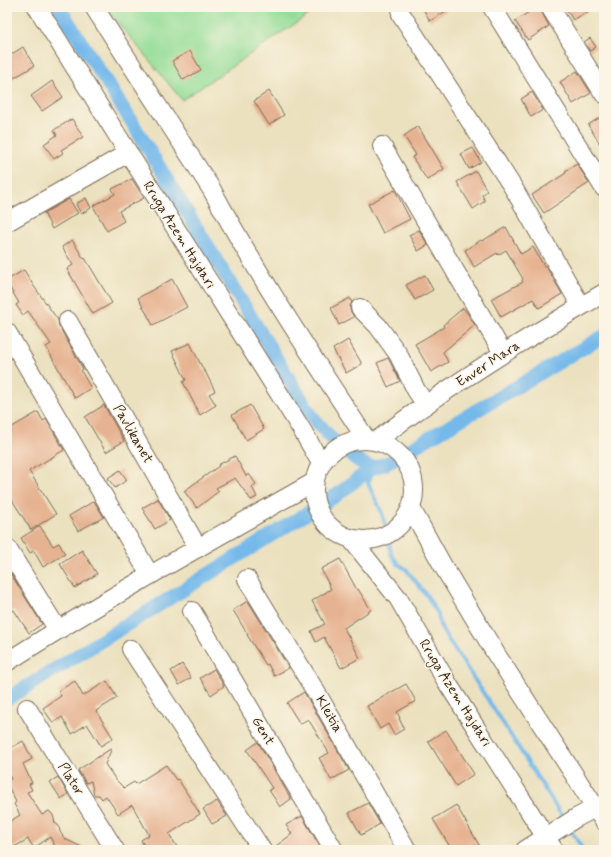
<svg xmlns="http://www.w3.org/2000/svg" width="611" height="857" font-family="Mynerve,sans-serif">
<rect width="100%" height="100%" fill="#fcf5e5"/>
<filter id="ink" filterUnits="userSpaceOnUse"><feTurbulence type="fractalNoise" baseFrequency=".025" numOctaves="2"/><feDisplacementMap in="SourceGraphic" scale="8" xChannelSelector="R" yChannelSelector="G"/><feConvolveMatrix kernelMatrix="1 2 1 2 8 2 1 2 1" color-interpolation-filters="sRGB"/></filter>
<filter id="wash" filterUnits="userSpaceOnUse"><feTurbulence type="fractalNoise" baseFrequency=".012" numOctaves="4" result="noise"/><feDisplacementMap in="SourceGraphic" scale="16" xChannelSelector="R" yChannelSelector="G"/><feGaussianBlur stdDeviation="0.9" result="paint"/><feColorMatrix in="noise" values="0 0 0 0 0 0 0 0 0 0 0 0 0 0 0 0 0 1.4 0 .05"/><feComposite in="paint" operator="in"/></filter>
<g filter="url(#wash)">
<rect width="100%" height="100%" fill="#ebe1bf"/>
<polygon fill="#94dd98" stroke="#68845b" points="105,7 320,7 182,100"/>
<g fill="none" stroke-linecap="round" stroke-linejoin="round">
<g stroke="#75b9eb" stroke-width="4">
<polyline points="372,468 368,483 382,513 385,525"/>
<polyline points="389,540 391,554 398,564 406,569 427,596 438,614 440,625 444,633 503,723 565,821"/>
<polyline points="570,828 583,850"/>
</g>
<g stroke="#75b9eb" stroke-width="14">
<polyline points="59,7 133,124 311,415 333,440"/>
<path d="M347,451C355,459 362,464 372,468"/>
<polyline points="407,451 604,336"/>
<polyline points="324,503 338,494 372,468 387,463 393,460"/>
<polyline points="7,699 309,512"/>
</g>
</g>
<g id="blocks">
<g fill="#e6b392">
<polygon points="422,7 452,7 430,21"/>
<polygon points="537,7 539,7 549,26 528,40 515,21"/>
<polygon points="565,7 596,7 573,20"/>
<polygon points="590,38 596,47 590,51 584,42"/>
<polygon points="23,47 34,66 7,82 7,57"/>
<polygon points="190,51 201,70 183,80 172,61"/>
<polygon points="577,71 591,93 573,104 560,82"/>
<polygon points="52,81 63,97 42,111 31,96"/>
<polygon points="269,91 284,115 269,125 254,101"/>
<polygon points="532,92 543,110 531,117 521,99"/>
<polygon points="604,115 604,150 588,125"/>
<polygon points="72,119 83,137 61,150 63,153 54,159 44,144 57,135 54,130"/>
<polygon points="418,126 444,169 427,180 412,157 416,155 404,136"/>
<polygon points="473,148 481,162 469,169 461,154"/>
<polygon points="577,164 589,183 544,213 532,195 566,173 565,171"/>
<polygon points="476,171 487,191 482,195 485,201 473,209 457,182"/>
<polygon points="132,179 144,198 119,211 124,221 107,231 93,206 115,194 112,189"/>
<polygon points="395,190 410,219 383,233 368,204"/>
<polygon points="86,198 91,208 81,214 76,204"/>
<polygon points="69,199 78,213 52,229 44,213"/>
<polygon points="506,227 521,254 533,247 544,266 546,266 562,294 539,308 533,299 501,317 491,299 523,282 522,280 523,279 506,250 498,255 497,253 474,267 465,250 481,240 482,241"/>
<polygon points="419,230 428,245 418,251 409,235"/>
<polygon points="72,240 84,259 85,258 112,303 93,314 67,269 73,265 62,247"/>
<polygon points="24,270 33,285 58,320 59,326 83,369 81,371 91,388 75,398 46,347 51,344 28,311 23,315 16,305 19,303 7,283 7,280"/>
<polygon points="425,275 433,290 415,300 406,285"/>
<polygon points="172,279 187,307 153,325 138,298"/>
<polygon points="350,298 352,302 350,306 350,310 354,317 339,325 331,308"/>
<polygon points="463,308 468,314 475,325 443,352 448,362 431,372 415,344 444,327 443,325"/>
<polygon points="348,340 362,364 346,373 333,349"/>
<polygon points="190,343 204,371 205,371 215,391 209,394 216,405 200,415 183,382 186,380 172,351"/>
<polygon points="388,358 400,381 388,387 377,363"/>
<polygon points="104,405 124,441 106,452 85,417"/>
<polygon points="250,405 264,429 246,440 232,415"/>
<polygon points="38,412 43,421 46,419 64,450 29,471 56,514 31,530 7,492 7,430"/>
<polygon points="235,456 246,476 249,474 256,484 252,487 257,497 251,500 235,478 216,488 219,491 197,508 184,491 219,466 218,465"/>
<polygon points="120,470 127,480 115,488 108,478"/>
<polygon points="158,499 170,520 155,529 142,508"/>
<polygon points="94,501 104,517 78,531 69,516"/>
<polygon points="40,526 53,546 59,543 65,554 43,567 34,551 30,553 21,538"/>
<polygon points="82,550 97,574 75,588 60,564"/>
<polygon points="340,559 357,590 358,589 371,610 344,628 360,658 341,668 324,637 316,642 311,631 325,624 312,601 331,589 321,569"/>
<polygon points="7,568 42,624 29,633 14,610 7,614"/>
<polygon points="248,601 289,668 274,676 268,664 266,665 247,635 248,635 233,610"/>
<polygon points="182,664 191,678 179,685 171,671"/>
<polygon points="214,669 224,686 211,695 200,678"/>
<polygon points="75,681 83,696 107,681 117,698 96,711 113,738 101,746 87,724 72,734 62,717 53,723 43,708 61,696 58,691"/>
<polygon points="406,684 416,701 397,712 400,718 399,718 404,729 394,735 388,724 380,729 367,706"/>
<polygon points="304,692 349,770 331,780 319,758 329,753 308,719 300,724 287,703"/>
<polygon points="446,730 474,774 456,786 428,741"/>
<polygon points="23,741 32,759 23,764 32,783 29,784 32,790 27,792 42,815 49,811 53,815 55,823 59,826 60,832 65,839 88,850 57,850 50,837 34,848 28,839 9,850 7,850 7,823 20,815 14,804 16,802 7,784 7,781 11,779 7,771 7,750"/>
<polygon points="258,742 291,799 280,807 269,790 272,788 247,750"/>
<polygon points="112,748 105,764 116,780 124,788 134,782 136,784 166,765 176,780 178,779 200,814 169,834 179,850 147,850 141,840 149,835 148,833 132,805 118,814 106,796 102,799 99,795 94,795 91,781 86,783 78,770"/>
<polygon points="58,777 68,794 61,799 50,782"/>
<polygon points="217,801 227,816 212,824 203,809"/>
<polygon points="368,803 380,824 361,835 349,813"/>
<polygon points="456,805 482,850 452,850 433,819"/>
<polygon points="302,816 322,850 272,850 272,849 292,834 286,825"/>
</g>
</g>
</g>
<g filter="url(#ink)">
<use href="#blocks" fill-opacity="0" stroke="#796a56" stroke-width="1"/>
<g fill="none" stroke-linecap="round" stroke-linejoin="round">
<g stroke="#796a56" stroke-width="20">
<g id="minor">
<polyline points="37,7 302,430 321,463"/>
<path d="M94,7L212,190C258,276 313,358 366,439"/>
<polyline points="492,7 604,188"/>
<polyline points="550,7 604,94"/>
<polyline points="401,14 514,189 581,306"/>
<polyline points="382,146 503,353"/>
<polyline points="7,222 128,153"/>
<polyline points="360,308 378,326 398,354 416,390 426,405"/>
<polyline points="68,321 198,548"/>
<polyline points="7,332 150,575"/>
<circle cx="364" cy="490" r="50"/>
<path d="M376,441C448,386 526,338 604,293"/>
<polyline points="411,508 443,566 496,654 604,821"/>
<polyline points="351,539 398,598 448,684 554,850"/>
<polyline points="7,548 58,630"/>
<polyline points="247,579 319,697 407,850"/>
<polyline points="192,611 334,850"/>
<polyline points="131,649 262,850"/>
<path d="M7,662C107,598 210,541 314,482"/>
<polyline points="27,708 115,850"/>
<polyline points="525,850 576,818 595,808"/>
</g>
</g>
<use href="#minor" stroke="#fff" stroke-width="18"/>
</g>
</g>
<g text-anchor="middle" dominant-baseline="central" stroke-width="3" stroke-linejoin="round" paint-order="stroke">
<g font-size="14" fill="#3b2a1e" stroke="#fcf5e5">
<text transform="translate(179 235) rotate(58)">Rruga Azem Hajdari</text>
<text transform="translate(488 364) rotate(-33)">Enver Mara</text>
<text transform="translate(133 434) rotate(60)">Pavlikanet</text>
<text transform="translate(455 693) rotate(58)">Rruga Azem Hajdari</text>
<text transform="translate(329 714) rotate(60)">Kleitia</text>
<text transform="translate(263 731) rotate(59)">Gent</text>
<text transform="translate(71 779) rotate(58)">Plator</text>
</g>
</g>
<rect width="611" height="857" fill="none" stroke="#fcf5e5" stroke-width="24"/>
</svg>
